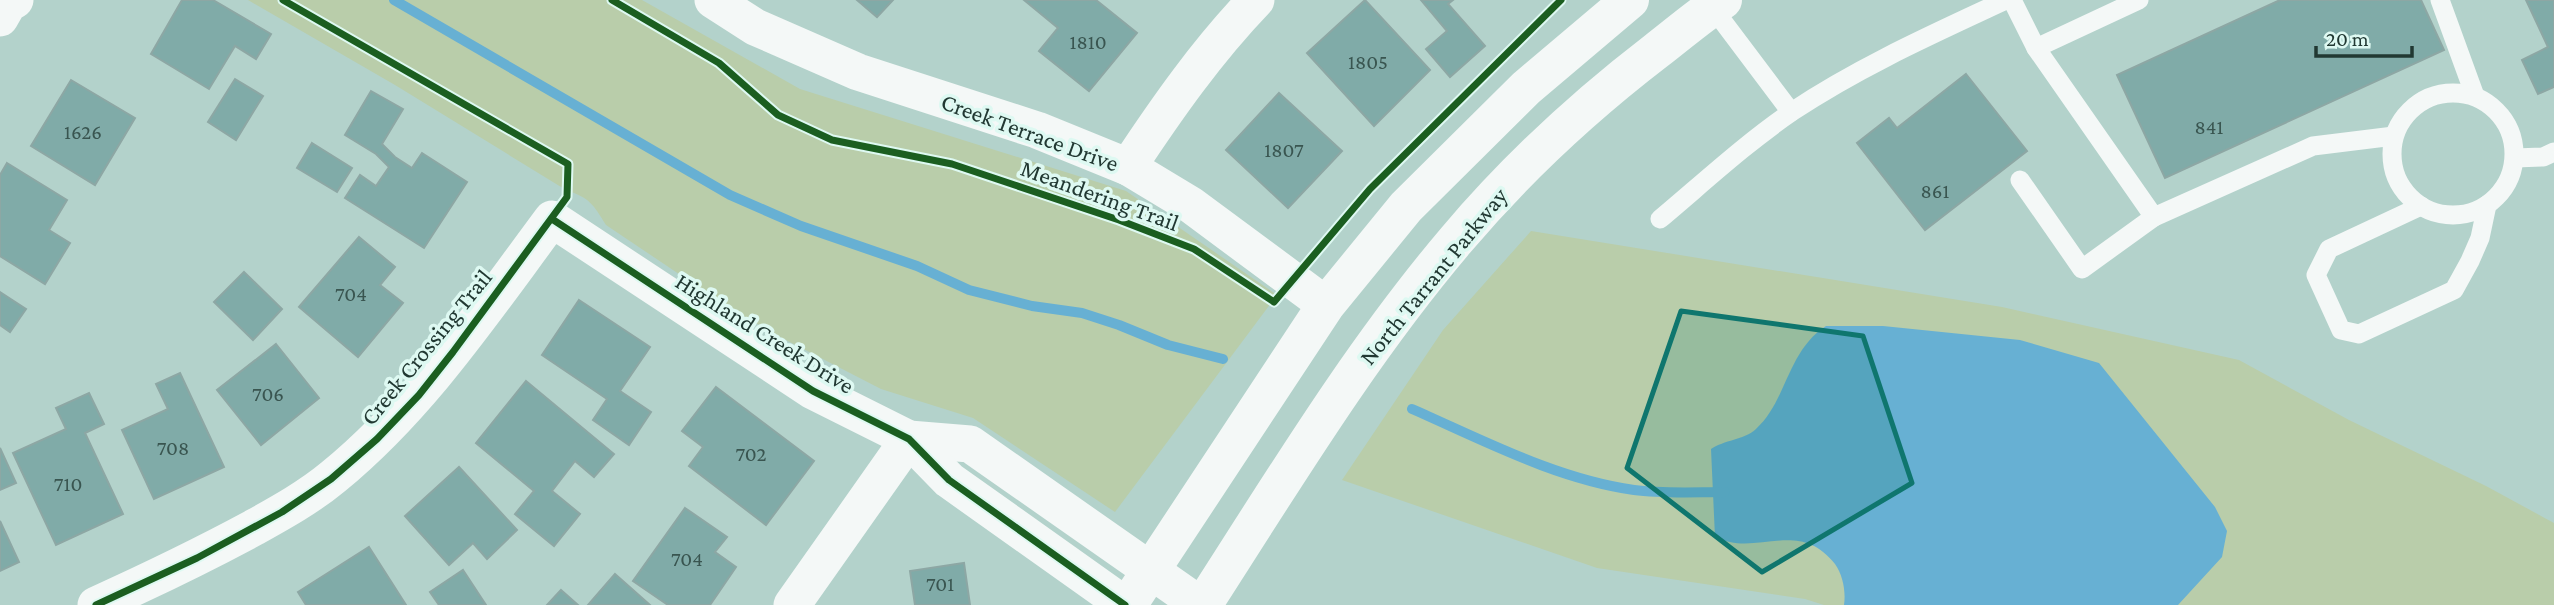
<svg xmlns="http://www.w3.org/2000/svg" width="2554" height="605" font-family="'Crimson Pro',serif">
<rect width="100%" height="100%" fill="#b3d2cb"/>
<g fill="#b9cdaa">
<path d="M248,0H642L800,89L1126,191L1277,295L1115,512L973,418L881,389L782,338L731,309L606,225C593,204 590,198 566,190L395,85Z"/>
<polygon points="1531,231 2002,307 2239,360 2349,420 2486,486 2554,523 2554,605 1824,605 1805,599 1597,568 1342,480 1443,330"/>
</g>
<path fill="#67b0d3" d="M1826,326H1883L2020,340L2099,363L2215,507L2227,531L2222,557L2178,605H1844C1846,592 1843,575 1835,564C1798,517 1757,558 1715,537L1711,449C1724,440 1744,440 1756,429C1787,401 1787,351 1826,326Z"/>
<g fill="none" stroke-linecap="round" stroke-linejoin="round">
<g stroke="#67b0d3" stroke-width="10">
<polyline points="394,0 730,195 801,226 917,266 969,290 1032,306 1082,313 1119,325 1168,345 1223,359"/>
<path d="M1412,409C1483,440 1556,479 1634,490C1664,494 1695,492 1725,492"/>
</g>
</g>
<g fill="#80aba8" stroke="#8da7a4" stroke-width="2">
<polygon points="182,0 213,0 271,34 256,59 235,46 209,89 151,54"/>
<polygon points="857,0 893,0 877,17"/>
<polygon points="1024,0 1096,0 1137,33 1089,91 1039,51 1058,28"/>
<polygon points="1365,0 1430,70 1374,126 1307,53"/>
<polygon points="1421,0 1453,0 1448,4 1485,46 1450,77 1426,49 1447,31"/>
<polygon points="2280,0 2421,0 2444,50 2165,178 2117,75"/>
<polygon points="2526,0 2554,0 2554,87 2538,94 2522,60 2548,47"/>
<polygon points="1966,74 2027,151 1925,230 1857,143 1889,118 1897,128"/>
<polygon points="235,79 263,96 236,140 208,122"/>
<polygon points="71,80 135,118 95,185 31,146"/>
<polygon points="371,91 403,109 382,144 395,157 412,168 422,153 467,182 424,248 345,198 360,175 376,186 389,167 376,154 345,135"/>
<polygon points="1279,93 1342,151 1288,208 1226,150"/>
<polygon points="312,143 352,168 337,192 297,168"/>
<polygon points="7,163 67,200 49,230 70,243 45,284 0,256 0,175"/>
<polygon points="359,237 395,267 380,285 403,303 358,357 299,307"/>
<polygon points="244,272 282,309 253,340 214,302"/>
<polygon points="0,292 26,309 10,332 0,325"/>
<polygon points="579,300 650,347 620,391 651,412 629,445 593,420 607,399 542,355"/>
<polygon points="276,344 319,398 261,445 217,390"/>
<polygon points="180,373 224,467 154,499 122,430 168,409 156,384"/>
<polygon points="526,381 614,454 594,477 575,461 552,491 580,514 554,546 515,514 534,491 476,443"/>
<polygon points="716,387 814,461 766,525 689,466 703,447 682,431"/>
<polygon points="89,393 104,424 85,433 123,514 56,545 13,453 66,429 56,408"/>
<polygon points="0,448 16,483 0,490"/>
<polygon points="459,467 517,530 487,559 473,543 449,565 405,516"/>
<polygon points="685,508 727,537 715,552 736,567 710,605 668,605 633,581"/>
<polygon points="0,521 19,562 0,571"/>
<polygon points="369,547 406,605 306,605 298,592"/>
<polygon points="964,563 970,605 915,605 910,571"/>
<polygon points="463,570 486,605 439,605 430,592"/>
<polygon points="615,574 650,605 588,605"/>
<polygon points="561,590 578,605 547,605"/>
</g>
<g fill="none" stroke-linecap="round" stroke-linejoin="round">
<g stroke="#f4f8f7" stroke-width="19">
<polyline points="2012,0 2036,48"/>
<polyline points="2139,0 2036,48 2154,217 2313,146 2394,136"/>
<polyline points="2440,0 2475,96"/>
<polyline points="1712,7 1791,112"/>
<circle cx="2453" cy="154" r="61"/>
<polyline points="2515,158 2543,157 2554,152"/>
<polyline points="2020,180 2082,269 2154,217"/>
<polyline points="2421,206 2329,249 2316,275 2341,330 2359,334 2454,290 2470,261 2480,238 2487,205"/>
<path d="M1660,219C1703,183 1746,143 1793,111C1859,67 1933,34 2006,0"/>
</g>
<g stroke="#f4f8f7" stroke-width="37">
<polyline points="713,0 755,27 858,72 1037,130 1128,167 1191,205 1326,305"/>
<polyline points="0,18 8,4 15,0"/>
<path d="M1128,167C1167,108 1207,51 1256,0"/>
<polyline points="909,439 970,444 1200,605"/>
<path d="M96,605C149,581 201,556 253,528C280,513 309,497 333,477C421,405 484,310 552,219L813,391L909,439L949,480L1125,605"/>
<polyline points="792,605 909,439"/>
</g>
<g stroke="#f4f8f7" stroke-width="38">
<polyline points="1128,605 1326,305 1406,207 1526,88 1630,0"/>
<path d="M1203,605C1283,481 1360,353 1456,240C1516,169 1583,107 1656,51C1678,34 1700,15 1723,0"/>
</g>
<g stroke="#def9f2" stroke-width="11">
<g id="cycleway">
<polyline points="612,0 719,63 778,115 832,140 952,164 1119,220 1194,249 1274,302 1370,189 1561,0"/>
<polyline points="552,219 813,391 909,439 949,480 1125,605"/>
<polyline points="96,605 197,558 282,512 331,479 377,439 419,395 453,352 567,197 568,164 283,0"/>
</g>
</g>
<use href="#cycleway" stroke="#1b5e20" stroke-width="7"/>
</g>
<path fill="#0f766e" fill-opacity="0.2" stroke="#0f766e" stroke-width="5" stroke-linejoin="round" d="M1681,311L1863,336L1912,483L1762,572L1627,468Z"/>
<g text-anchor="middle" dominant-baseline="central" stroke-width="7" stroke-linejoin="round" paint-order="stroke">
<g font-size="21" fill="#395550">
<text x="1088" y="42">1810</text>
<text x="1368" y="62">1805</text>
<text x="2209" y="127">841</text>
<text x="83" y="132">1626</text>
<text x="1284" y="150">1807</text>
<text x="1935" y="191">861</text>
<text x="351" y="294">704</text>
<text x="268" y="394">706</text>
<text x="173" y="448">708</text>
<text x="751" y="454">702</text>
<text x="68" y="484">710</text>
<text x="687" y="559">704</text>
<text x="940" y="584">701</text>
</g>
<g font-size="24" fill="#213832" stroke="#def9f2">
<text transform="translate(1030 132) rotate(20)">Creek Terrace Drive</text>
<text transform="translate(1100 195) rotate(20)">Meandering Trail</text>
<text transform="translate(1433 276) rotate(-51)">North Tarrant Parkway</text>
<text transform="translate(765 333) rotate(32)">Highland Creek Drive</text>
<text transform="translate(426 347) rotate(-51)">Creek Crossing Trail</text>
</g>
</g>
<path d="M2316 46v10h96v-10" fill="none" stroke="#213832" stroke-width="3.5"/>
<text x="2326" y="46" font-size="21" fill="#213832" stroke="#def9f2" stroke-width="5" paint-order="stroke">20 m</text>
</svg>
